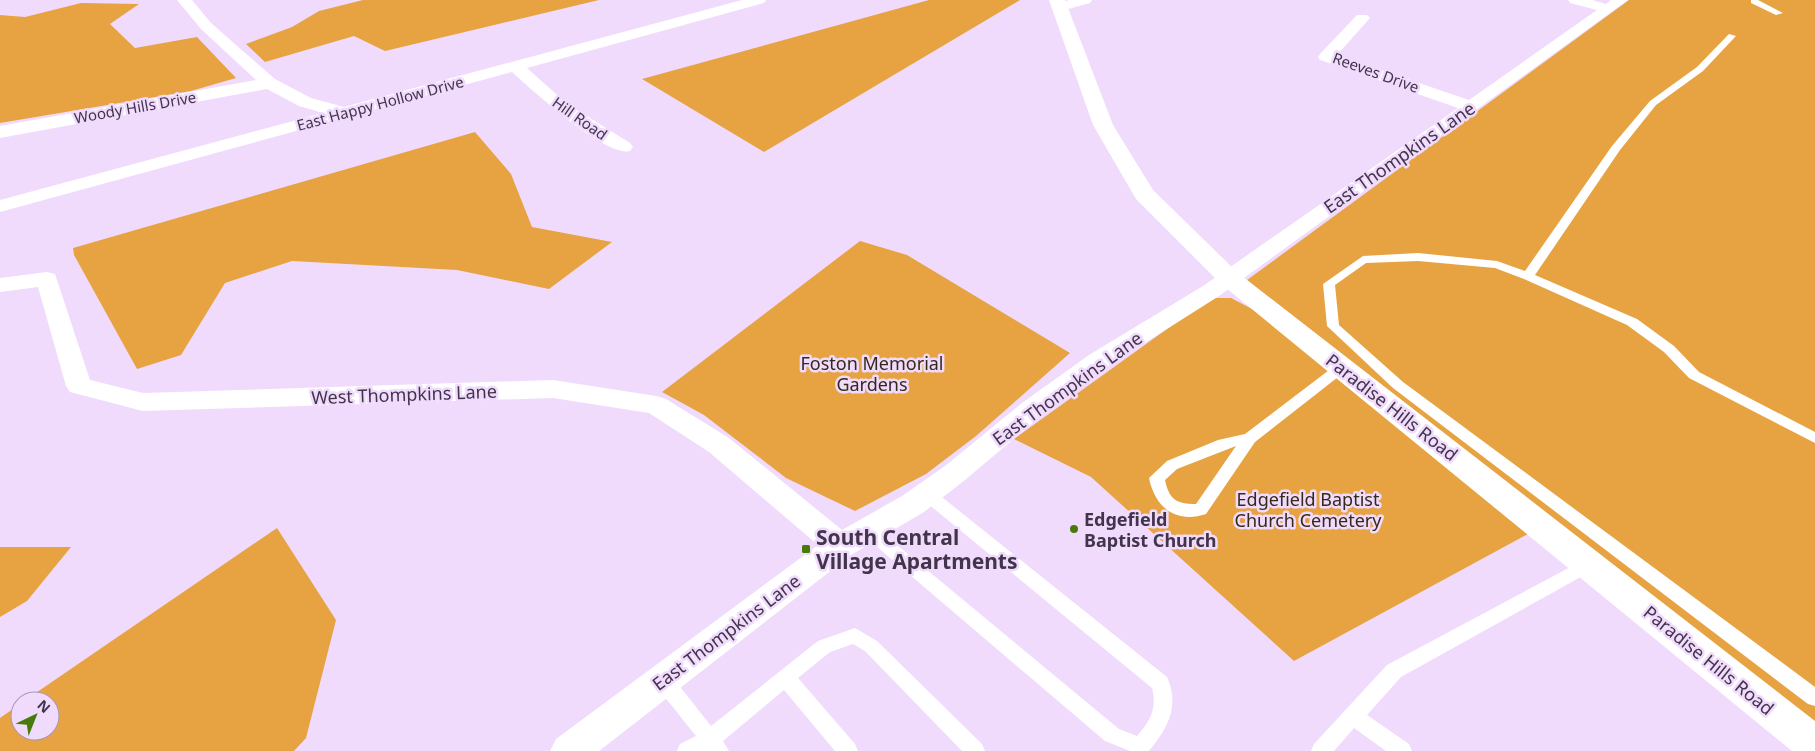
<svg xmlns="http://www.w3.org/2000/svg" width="1815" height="751" font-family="'Noto Sans',sans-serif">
<rect width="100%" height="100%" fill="#f0dbfd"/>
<g fill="#e7a342">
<polygon points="363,0 599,0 385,51 354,36 265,62 246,44 292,27 319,11"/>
<polygon points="929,0 1020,0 764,152 642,79"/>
<polygon points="1629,0 1815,0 1815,727 1247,280"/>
<polygon points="81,3 139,4 110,24 135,48 197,37 236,78 191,91 0,123 0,15 25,17"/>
<polygon points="475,132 511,174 532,227 612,242 549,289 457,270 292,261 225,283 181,355 137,369 74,255 73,248"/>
<polygon points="860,241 907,255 1070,353 976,436 926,474 855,511 786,478 704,415 662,392"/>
<polygon points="1214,298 1231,298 1256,311 1528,534 1294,661 1091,477 1014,439 1192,311"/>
<polygon points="277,528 336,620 306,738 294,751 0,751 0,718 20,704 20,731 50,731 50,701 24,701"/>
<polygon points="0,547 71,547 27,601 0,617"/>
</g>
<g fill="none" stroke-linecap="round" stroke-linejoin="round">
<g fill="#fff" fill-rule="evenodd">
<polygon points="1751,0 1758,0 1783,13 1776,15 1751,3"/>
<polygon points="1729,34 1736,36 1703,71 1656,105 1620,150 1535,275 1637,319 1674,346 1699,372 1815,432 1815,443 1689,378 1664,352 1627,325 1524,279 1495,268 1418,261 1366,263 1335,285 1339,325 1403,382 1815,687 1815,706 1808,704 1393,388 1327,326 1323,284 1363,256 1418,253 1497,261 1525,271 1612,146 1650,101 1697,67"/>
<path d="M1342,363L1347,364L1349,367L1347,370L1255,442L1206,514C1175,524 1155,507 1149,478L1167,461L1218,440L1245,434L1337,364ZM1236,446L1196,504C1176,504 1169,499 1165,480L1177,469Z"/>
<path d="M927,488L933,490L1167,677C1180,706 1168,728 1149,751H1130L1105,741L862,534L860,530L862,526L868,524L874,526L1119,729L1137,736C1151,720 1157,708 1152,688L921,498L919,494L921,490Z"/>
<polygon points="1589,557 1595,559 1597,564 1595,569 1401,677 1367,715 1409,744 1412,751 1386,751 1354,728 1334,751 1311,751 1314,744 1387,665"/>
<polygon points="855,628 877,641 982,744 985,751 962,751 865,651 853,644 830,652 798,678 855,744 858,751 835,751 784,690 723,741 729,751 677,751 680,744 696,736 656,686 654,680 656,674 663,672 670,674 711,726 818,641"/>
</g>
<g fill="#fff" fill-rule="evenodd">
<path d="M177,0H192L211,23L275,79L311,98L344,107L742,0H766L764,3L527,68L566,103L630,143L633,147L630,151C605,157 532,90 512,72L0,212V200L323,113L299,106L267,89L0,138V126L256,80L201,29Z"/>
<polygon points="1069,0 1092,0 1090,3 1061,11 1054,7 1056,4"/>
<polygon points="1568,0 1592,0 1606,4 1611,0 1628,0 1219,296 1107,367 1042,415 965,480 924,512 851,555 599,751 550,751 556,739 818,545 709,452 649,413 553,398 143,411 70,392 66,386 38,287 0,292 0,278 47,272 55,274 90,380 143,393 553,380 656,396 666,399 729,438 842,530 902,496 945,466 1022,403 1089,355 1203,286 1458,108 1320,60 1318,57 1320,54 1357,15 1367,15 1370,18 1337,55 1469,100 1597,10 1570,3"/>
</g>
<polygon fill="#fff" fill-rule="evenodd" points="1049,0 1065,0 1113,125 1153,190 1238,273 1815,721 1815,751 1792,751 1220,283 1136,199 1093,125"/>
</g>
<g fill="#477a08" stroke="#f0dbfd" stroke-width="2">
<circle cx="1074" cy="529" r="5"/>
<rect x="801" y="544" width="10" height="10" rx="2.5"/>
</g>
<g text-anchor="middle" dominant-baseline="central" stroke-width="5" stroke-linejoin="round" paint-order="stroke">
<g font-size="15" fill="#42344a" stroke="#f0dbfd">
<text transform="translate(1376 72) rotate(20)">Reeves Drive</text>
<text transform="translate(380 103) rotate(-15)">East Happy Hollow Drive</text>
<text transform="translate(135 107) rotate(-10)">Woody Hills Drive</text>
<text transform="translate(580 118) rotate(35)">Hill Road</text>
</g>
<g font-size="18" fill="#42344a" stroke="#f0dbfd">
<text transform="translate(1399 157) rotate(-35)">East Thompkins Lane</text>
<text transform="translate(1067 388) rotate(-36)">East Thompkins Lane</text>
<text transform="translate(404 394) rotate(-2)">West Thompkins Lane</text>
<text transform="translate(1392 407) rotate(38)">Paradise Hills Road</text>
<text transform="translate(726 632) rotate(-37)">East Thompkins Lane</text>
<text transform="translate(1709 660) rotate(39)">Paradise Hills Road</text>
</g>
<g font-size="18" fill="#352918" stroke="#f0dbfd">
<text x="872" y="363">Foston Memorial<tspan x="872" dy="21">Gardens</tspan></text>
<text x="1308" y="499">Edgefield Baptist<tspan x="1308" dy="21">Church Cemetery</tspan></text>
</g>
<g font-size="18" font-weight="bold" fill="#42344a" stroke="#f0dbfd" text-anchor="start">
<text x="1084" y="519">Edgefield<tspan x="1084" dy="21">Baptist Church</tspan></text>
</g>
<g font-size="21" font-weight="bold" fill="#42344a" stroke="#f0dbfd" text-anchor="start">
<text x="816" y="537">South Central<tspan x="816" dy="24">Village Apartments</tspan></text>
</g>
</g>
<g transform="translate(35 716) rotate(43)"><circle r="24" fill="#f0dbfd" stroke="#aa98b5"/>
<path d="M0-4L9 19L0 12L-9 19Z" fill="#477a08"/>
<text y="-8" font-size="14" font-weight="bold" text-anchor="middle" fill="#42344a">N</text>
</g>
</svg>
